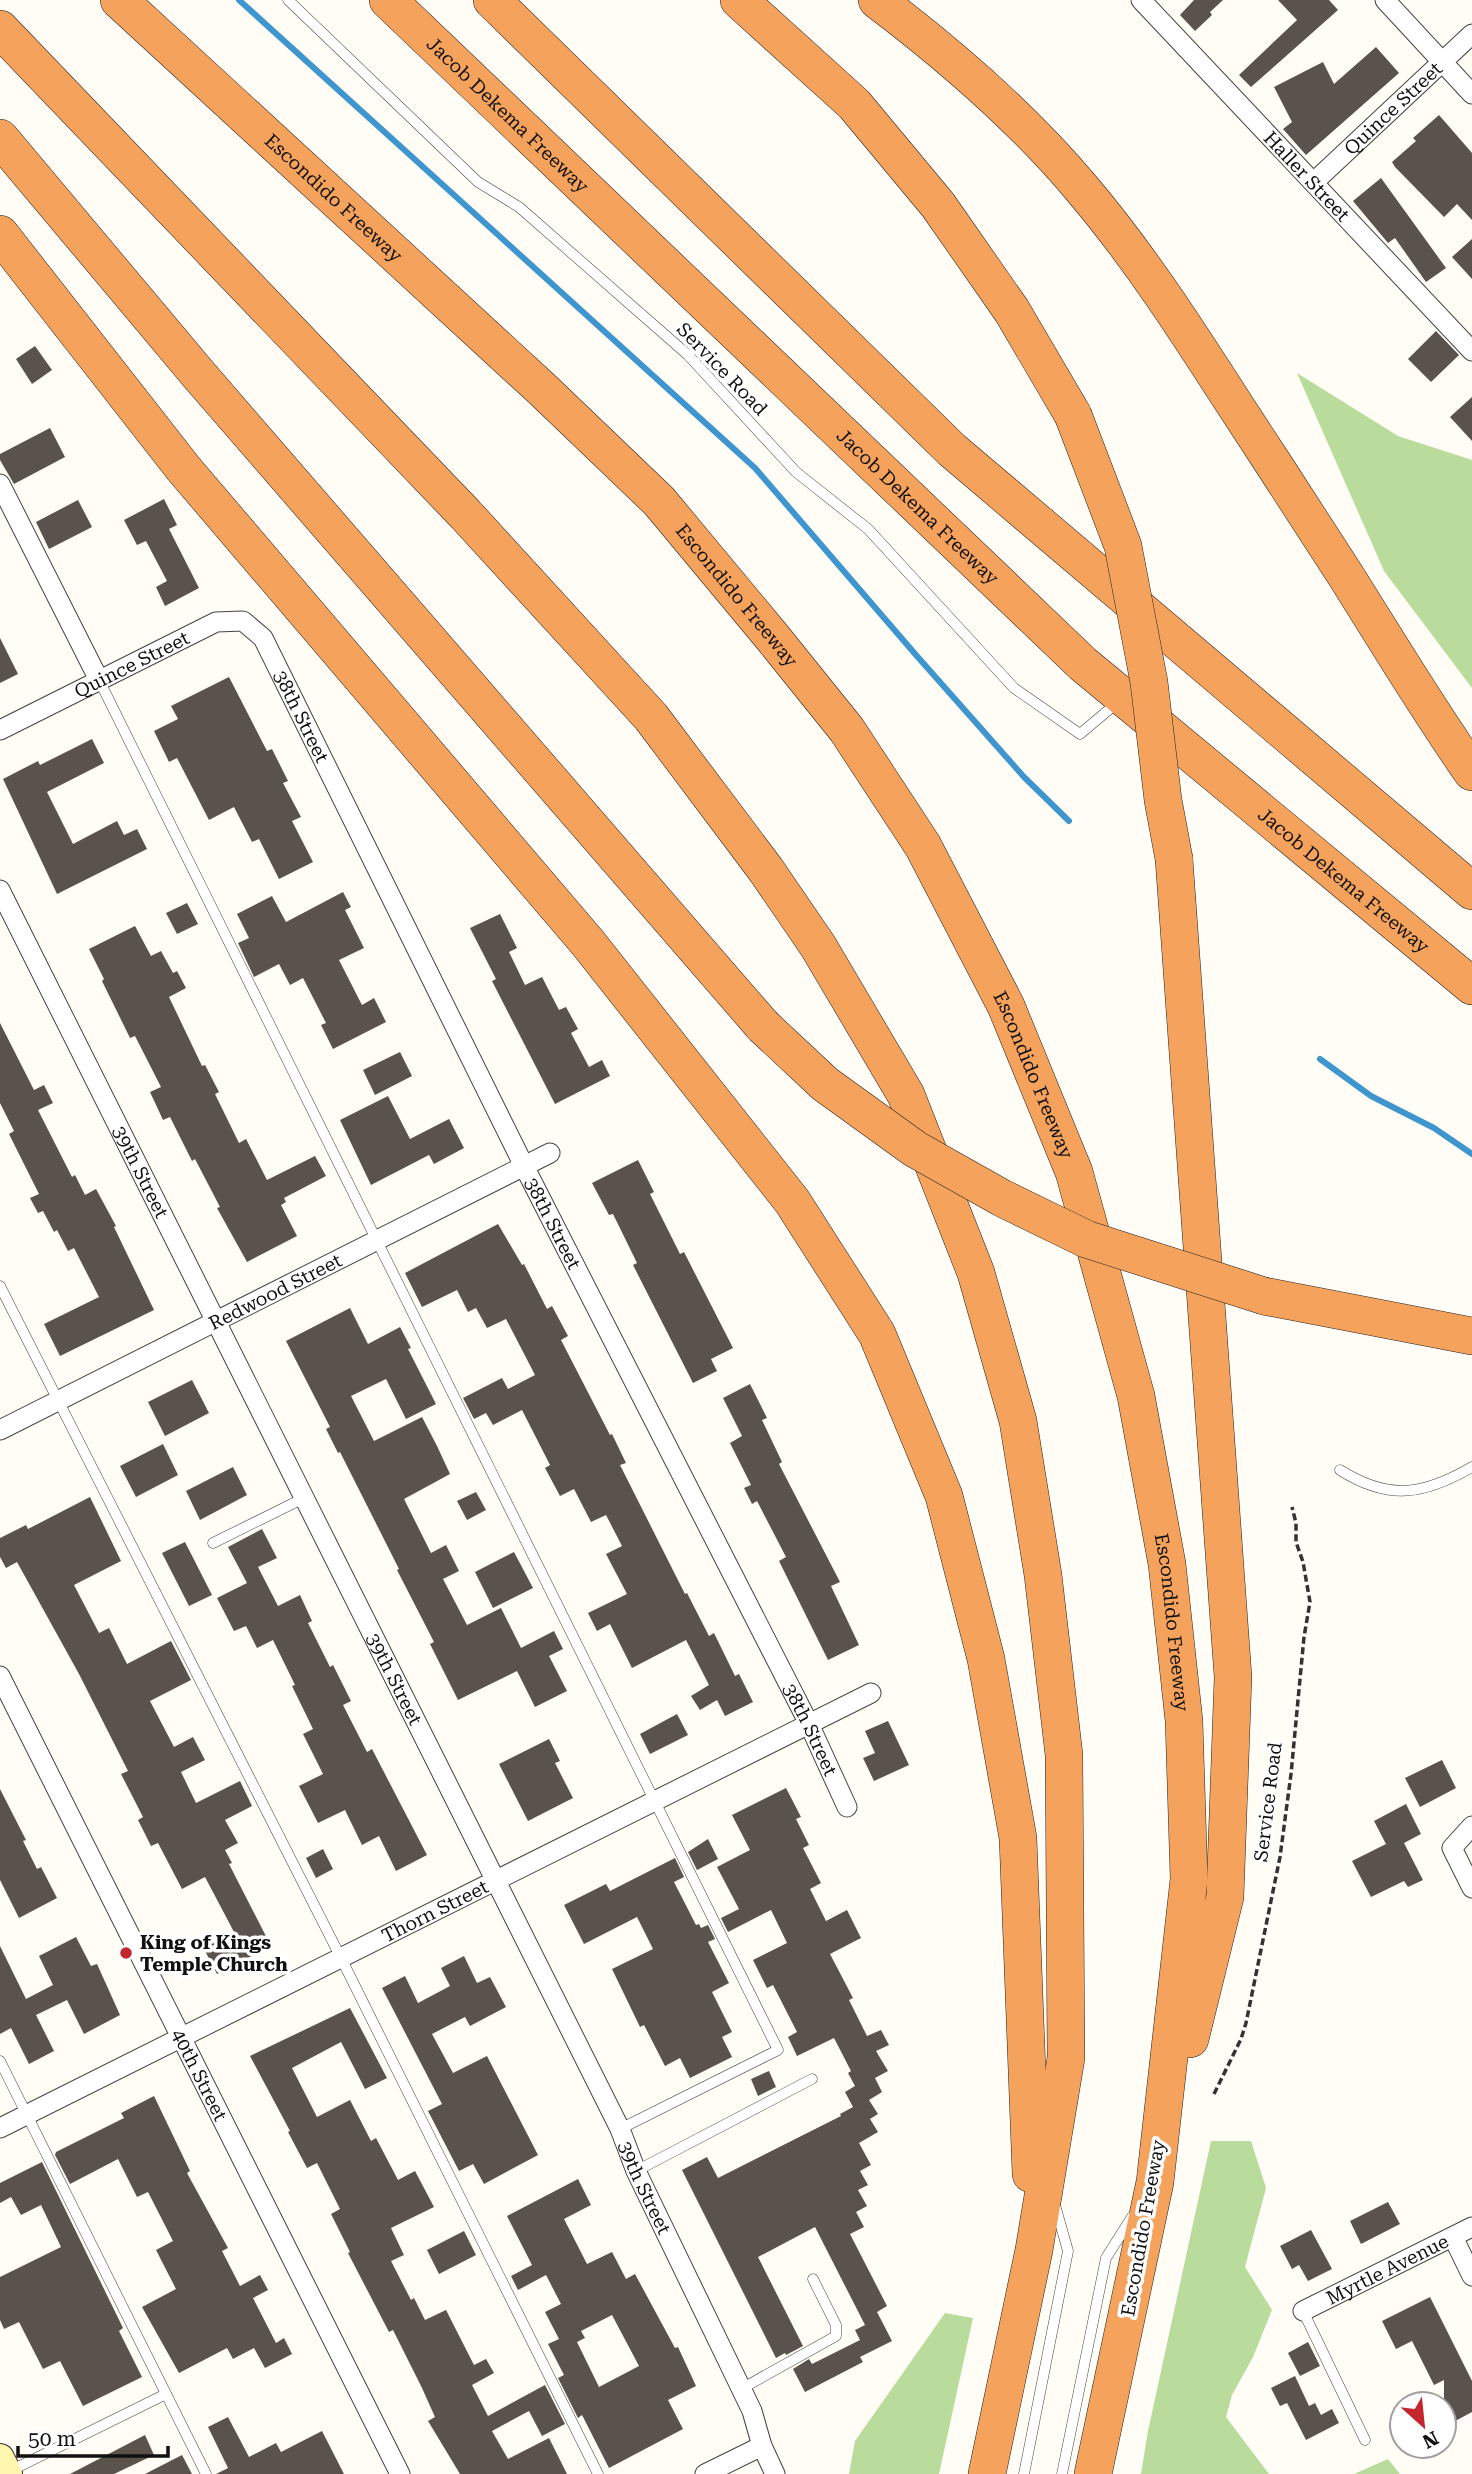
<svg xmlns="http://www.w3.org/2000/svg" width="1472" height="2474" font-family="'Roboto Serif',serif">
<rect width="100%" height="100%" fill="#fffdf5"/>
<g fill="#b9dc9c">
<polygon points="1297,373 1398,436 1472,460 1472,688 1384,571"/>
<polygon points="1211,2141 1251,2141 1266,2188 1245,2267 1272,2310 1253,2357 1232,2395 1226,2417 1269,2474 1141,2474 1148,2431"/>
<polygon points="945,2313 973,2318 939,2474 849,2474 855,2441"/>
<polygon points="1388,2459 1400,2474 1354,2474"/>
</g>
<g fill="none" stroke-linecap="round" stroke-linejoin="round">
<g stroke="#3f96cf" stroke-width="6">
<polyline points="239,0 755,468 916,655 1024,777 1069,821"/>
<polyline points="1320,1059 1371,1096 1434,1128 1472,1154"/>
</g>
</g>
<g fill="#5a524d" fill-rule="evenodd">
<polygon points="1194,0 1223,0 1210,12 1212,15 1195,31 1180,15"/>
<polygon points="1278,0 1329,0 1338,10 1251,87 1239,75 1297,20"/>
<polygon points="1376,47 1399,73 1306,155 1283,129 1292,122 1274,87 1323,62 1334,84"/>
<polygon points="1439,115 1472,153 1472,220 1457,204 1444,217 1395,167 1392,162 1416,141 1413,138"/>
<polygon points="1381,178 1446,268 1426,282 1395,238 1388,243 1353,201"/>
<polygon points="1472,239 1472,279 1452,257"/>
<polygon points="1436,331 1459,355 1431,382 1408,359"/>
<polygon points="35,346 52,370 32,384 16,359"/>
<polygon points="1472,397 1472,441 1450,417"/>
<polygon points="50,428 65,457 14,484 0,460 0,454"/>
<polygon points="164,499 177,525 169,529 199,588 165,606 156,587 167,581 146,541 137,545 124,520"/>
<polygon points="78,500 92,527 49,549 36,522"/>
<polygon points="0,638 18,674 0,683"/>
<polygon points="229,677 267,751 272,749 288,781 283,783 301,817 292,821 313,862 279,879 259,839 252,842 234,807 209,820 177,758 169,762 154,731 178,719 171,706"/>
<polygon points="92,739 104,763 47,792 73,844 117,821 124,835 137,829 147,849 57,894 3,779 38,761 40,765"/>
<polygon points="343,892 351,907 345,910 364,948 339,960 362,1005 374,998 386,1022 333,1049 321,1025 326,1023 303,978 290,985 279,964 254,977 238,943 249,938 237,914 272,896 286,922"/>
<polygon points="187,903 198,924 177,934 166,913"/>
<polygon points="500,914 517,948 509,952 525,985 542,977 559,1010 566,1007 578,1029 571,1033 589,1067 602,1060 610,1076 555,1104 492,981 496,979 470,928"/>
<polygon points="135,926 151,956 161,951 173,973 177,971 186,988 169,997 202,1066 205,1065 219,1092 215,1094 239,1143 246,1139 267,1180 315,1156 326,1176 284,1198 286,1202 281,1205 297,1236 247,1262 217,1208 220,1207 195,1159 192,1161 170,1117 163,1120 150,1092 161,1087 135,1036 130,1038 102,981 104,979 89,949"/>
<polygon points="0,1023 34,1090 44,1085 53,1103 38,1110 72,1177 75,1175 85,1195 96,1189 116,1226 114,1227 154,1310 60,1356 44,1324 99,1297 74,1248 68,1251 57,1230 54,1232 43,1211 38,1213 30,1198 39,1194 9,1134 14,1131 0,1103"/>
<polygon points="400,1052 412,1076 375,1095 363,1070"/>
<polygon points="388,1096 410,1139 449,1119 464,1148 434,1164 429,1155 371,1185 340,1120"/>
<polygon points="638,1160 654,1192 650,1194 680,1254 684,1252 733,1348 711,1359 717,1371 693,1383 633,1265 637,1263 613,1214 609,1215 592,1183"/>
<polygon points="498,1224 522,1265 524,1264 547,1309 552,1306 568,1336 561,1340 610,1435 612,1434 626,1463 620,1465 685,1594 687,1593 709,1636 714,1633 735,1676 739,1674 753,1702 725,1716 717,1700 700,1710 691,1696 709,1685 686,1640 632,1668 610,1624 597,1631 588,1613 627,1594 606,1554 622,1546 606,1515 591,1522 574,1489 560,1496 545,1468 550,1465 522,1410 493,1425 486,1413 474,1419 463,1398 502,1378 508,1389 535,1375 506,1319 487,1328 476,1308 468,1312 457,1290 422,1307 405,1273"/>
<polygon points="350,1308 368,1344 400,1327 411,1348 408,1349 436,1404 406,1419 386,1379 351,1396 374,1441 422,1417 437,1446 450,1474 404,1499 431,1553 446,1545 459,1571 443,1579 467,1625 501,1608 521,1648 554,1631 563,1649 549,1656 567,1691 535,1707 517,1671 458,1700 430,1644 434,1642 397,1570 399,1569 340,1452 338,1453 326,1429 330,1427 286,1341"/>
<polygon points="192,1380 209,1413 165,1436 148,1402"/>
<polygon points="750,1384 767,1418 762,1420 782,1462 779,1464 840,1582 831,1586 859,1645 828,1660 779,1561 786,1557 757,1501 752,1504 744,1488 751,1485 730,1443 742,1436 723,1398"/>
<polygon points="163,1444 178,1475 136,1497 120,1466"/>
<polygon points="233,1467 247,1495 200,1520 186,1491"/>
<polygon points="476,1492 486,1510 467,1520 457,1501"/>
<polygon points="90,1497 121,1561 74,1585 99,1633 109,1628 127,1664 171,1641 191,1680 150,1701 174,1747 193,1737 205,1760 181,1772 196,1803 240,1781 252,1806 225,1820 238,1843 225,1850 232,1863 229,1864 271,1946 217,1974 203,1947 234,1932 205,1877 182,1889 158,1843 151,1846 138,1820 143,1817 121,1774 128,1771 79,1674 17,1562 6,1568 0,1557 0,1538 26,1525 28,1529"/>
<polygon points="262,1529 277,1558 258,1567 278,1606 300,1595 312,1621 308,1623 330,1667 333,1665 351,1701 343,1705 367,1752 372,1749 427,1855 396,1871 379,1836 362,1845 345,1810 318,1823 299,1786 323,1774 303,1734 313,1729 292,1686 295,1685 273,1640 257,1648 246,1626 234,1631 217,1598 247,1583 228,1547"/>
<polygon points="185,1542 212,1595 189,1606 162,1553"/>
<polygon points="514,1552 533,1588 493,1608 475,1572"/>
<polygon points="677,1714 688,1735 650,1754 640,1734"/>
<polygon points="888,1721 909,1765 874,1781 863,1758 875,1753 865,1731"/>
<polygon points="549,1739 560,1761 555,1763 573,1798 528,1821 499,1764"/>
<polygon points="1442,1760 1456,1788 1420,1807 1405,1778"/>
<polygon points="786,1788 801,1817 796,1819 809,1845 803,1848 821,1883 810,1889 826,1921 847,1910 861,1938 830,1954 853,1998 849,2000 867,2036 881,2030 889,2045 876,2051 888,2071 875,2078 882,2092 869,2100 878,2114 870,2119 878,2132 859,2143 871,2165 860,2171 868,2185 858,2190 867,2206 856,2212 864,2227 850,2234 887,2306 877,2312 892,2341 860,2357 863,2362 805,2392 793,2369 809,2359 812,2364 860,2340 855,2330 865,2325 815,2227 758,2257 803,2346 786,2355 785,2353 776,2358 682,2170 707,2157 718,2178 841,2116 840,2114 853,2107 845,2092 855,2086 848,2073 851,2071 834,2038 797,2056 788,2037 797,2032 773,1985 767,1988 753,1960 787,1943 771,1910 728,1932 721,1918 739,1909 717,1867 750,1850 732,1815"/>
<polygon points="0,1789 26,1840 23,1841 37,1869 41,1867 57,1898 19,1918 0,1880"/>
<polygon points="1406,1804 1421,1834 1404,1843 1423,1880 1408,1887 1404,1881 1371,1897 1352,1861 1386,1844 1374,1821"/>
<polygon points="708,1839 718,1859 697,1870 688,1852"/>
<polygon points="323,1849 333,1869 316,1878 306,1858"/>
<polygon points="675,1858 684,1877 674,1882 696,1925 699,1924 701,1928 708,1925 715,1939 708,1942 729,1983 712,1992 732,2032 722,2037 732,2057 690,2078 680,2058 665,2066 644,2025 640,2027 612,1969 653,1949 637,1917 584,1944 564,1905 606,1884 610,1891"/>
<polygon points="76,1937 91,1966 97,1964 120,2015 84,2034 67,2000 36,2015 54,2051 29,2064 11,2028 0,2034 0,1946 26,1999 53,1985 39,1956"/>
<polygon points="464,1956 477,1983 490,1977 506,2007 470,2026 465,2017 432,2034 453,2073 487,2056 538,2155 484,2184 473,2164 459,2171 428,2111 442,2104 382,1988 405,1976 418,2003 450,1986 441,1968"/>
<polygon points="350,2008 387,2078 365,2089 341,2042 292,2068 317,2117 350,2100 371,2141 376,2138 398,2180 415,2171 434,2207 391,2228 404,2255 391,2261 411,2300 414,2298 425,2320 446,2310 474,2365 486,2359 494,2373 472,2385 488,2416 545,2385 565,2424 542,2436 529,2411 492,2431 508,2459 549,2438 567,2474 460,2474 428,2421 435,2417 422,2388 393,2330 389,2332 348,2253 350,2252 331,2214 340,2209 317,2163 307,2168 288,2132 290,2131 250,2056"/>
<polygon points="769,2071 776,2087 758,2096 751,2079"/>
<polygon points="154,2096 190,2171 187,2173 228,2248 222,2251 240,2286 260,2275 268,2290 253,2298 276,2343 284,2338 292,2354 265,2368 254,2348 233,2359 227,2348 179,2373 142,2307 176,2289 156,2250 173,2241 148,2192 137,2197 118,2159 70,2184 55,2155 56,2152 124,2118 121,2113"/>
<polygon points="42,2162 123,2328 119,2331 142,2377 83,2406 60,2361 43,2369 19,2322 4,2329 0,2320 0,2277 61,2247 41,2205 21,2215 11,2197 0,2203 0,2183"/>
<path d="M578,2179L591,2205L564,2219L587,2264L612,2252L626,2279L635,2274L675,2348L678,2347L696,2386L668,2400L683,2429L609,2468L582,2415L578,2418L558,2378L564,2375L548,2344L559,2339L545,2312L561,2304L546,2275L518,2290L511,2276L532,2265L507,2216ZM612,2315L639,2366L599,2387L577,2342L585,2338L581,2331Z"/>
<polygon points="1388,2202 1400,2224 1361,2244 1350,2221"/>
<polygon points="1311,2230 1332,2269 1308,2281 1299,2265 1292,2269 1280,2246"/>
<polygon points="464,2231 476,2255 439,2274 427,2250"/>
<polygon points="1430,2297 1472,2381 1472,2412 1444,2427 1444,2380 1434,2385 1412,2341 1396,2349 1382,2321"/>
<polygon points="1308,2342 1320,2366 1300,2376 1288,2353"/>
<polygon points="1295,2376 1309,2406 1315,2403 1321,2415 1332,2409 1339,2423 1306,2440 1287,2403 1280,2406 1271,2388"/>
<polygon points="228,2417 249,2457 276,2443 281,2452 322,2431 344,2474 216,2474 228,2468 208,2427"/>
<polygon points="145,2435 154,2455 114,2474 70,2474"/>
<polygon points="182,2455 192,2474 145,2474"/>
</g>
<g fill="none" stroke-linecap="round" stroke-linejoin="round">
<g stroke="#444" stroke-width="11">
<g id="lane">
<polyline points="288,0 478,182 519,207 688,355 796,472 868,529 1014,688 1080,734 1118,702"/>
<polyline points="99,680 778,2050 620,2129"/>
<polyline points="0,1286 341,1958 598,2474"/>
<path d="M1340,1470C1389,1501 1424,1495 1472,1467"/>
<polyline points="213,1543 304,1498"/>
<polyline points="0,2061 206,2474"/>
<polyline points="636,2171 812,2079"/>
<polyline points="1303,2311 1365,2440"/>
<polyline points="741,2389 836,2336 836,2325 813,2279"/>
<polyline points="8,2472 166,2394"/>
<polyline points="1024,2474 1068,2251 1055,2205"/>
<polyline points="1062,2474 1106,2258 1132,2217"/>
</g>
</g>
<g stroke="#444" stroke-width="21">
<g id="street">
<path id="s1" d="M1141,0L1472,351"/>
<polyline points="1385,0 1472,94"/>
<path id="s2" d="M1314,182L1472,34"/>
<polyline points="0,484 99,680"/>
<path id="s3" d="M0,730L216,622L243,621L263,638L524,1166L809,1724L847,1807"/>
<path id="s4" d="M0,890L620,2129L636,2171L752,2411L762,2446L775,2474"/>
<path id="s5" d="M0,1430L550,1153"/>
<path id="s6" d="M0,1676L400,2474"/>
<polyline points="1472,1826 1452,1848 1472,1888"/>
<path id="s7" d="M0,2128L871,1693"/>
<polyline points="1453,2237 1472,2276"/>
<path id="s8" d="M1303,2311L1472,2227"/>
<polyline points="705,2474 762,2446"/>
</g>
</g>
<g stroke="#333" stroke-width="30">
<polyline id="secondary" points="0,2458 8,2474"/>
</g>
<g stroke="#222" stroke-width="38">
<g id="highway">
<path id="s9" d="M119,0L542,389L659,501L773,638L847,730L923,846L1006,1006L1074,1172L1136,1396L1167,1564L1184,1721L1189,1879L1155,2182L1093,2474"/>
<path id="s10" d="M388,0L1083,664L1472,986"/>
<polyline points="492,0 952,450 1472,891"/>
<polyline points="739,0 854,104 938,205 1012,311 1073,415"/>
<path d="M877,0C951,56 1023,118 1083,190C1139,256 1186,329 1233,402C1271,460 1308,517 1346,576C1387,641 1427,708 1472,772"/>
<polyline points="0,29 466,515 651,717 766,870 818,946 906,1095 976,1273 1018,1421 1043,1575 1064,1755 1066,2058 1034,2250 987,2474"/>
<polyline points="0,138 199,375 763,1026"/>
<polyline points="0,234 183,468 588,943 792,1201 877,1334 944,1496 986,1659 1018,1838 1031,2174"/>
<polyline points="1174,859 1233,1677 1225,1897 1190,2039"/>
<polyline points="1264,1296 1472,1336"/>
</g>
</g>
<polyline stroke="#333" stroke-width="3.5" stroke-dasharray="7 3.5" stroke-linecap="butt" points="1214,2094 1241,2039 1246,2023 1280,1857 1291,1774 1304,1637 1310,1602 1303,1562 1296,1542 1296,1523 1292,1507"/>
<use href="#lane" stroke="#fff" stroke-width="10"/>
<use href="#street" stroke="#fff" stroke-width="19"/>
<use href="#secondary" stroke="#fff6b0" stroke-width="28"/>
<use href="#highway" stroke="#f5a25d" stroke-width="37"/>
<g stroke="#222" stroke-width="38" stroke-linecap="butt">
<g id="highway-bridge">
<polyline points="1073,415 1123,546 1149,682 1163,800 1174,859"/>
<polyline points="763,1026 825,1084 915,1149 1002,1198 1086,1239 1264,1296"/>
</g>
</g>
<use href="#highway-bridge" stroke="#f5a25d" stroke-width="37"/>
</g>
<circle fill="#c4262e" stroke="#fff" stroke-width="2.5" cx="126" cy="1953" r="7"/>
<g text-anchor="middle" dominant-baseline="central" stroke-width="7" stroke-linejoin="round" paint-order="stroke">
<g font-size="19" fill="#111" stroke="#fff">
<text stroke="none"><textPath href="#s2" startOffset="108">Quince Street</textPath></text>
<text stroke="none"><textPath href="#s10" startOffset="166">Jacob Dekema Freeway</textPath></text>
<text stroke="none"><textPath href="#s1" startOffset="242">Haller Street</textPath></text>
<text stroke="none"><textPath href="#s9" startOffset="292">Escondido Freeway</textPath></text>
<text transform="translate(722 369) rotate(46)">Service Road</text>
<text stroke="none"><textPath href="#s10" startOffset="733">Jacob Dekema Freeway</textPath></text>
<text stroke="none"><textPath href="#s9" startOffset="859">Escondido Freeway</textPath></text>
<text stroke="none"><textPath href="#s3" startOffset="147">Quince Street</textPath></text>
<text stroke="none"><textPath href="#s3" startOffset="382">38th Street</textPath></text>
<text stroke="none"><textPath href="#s10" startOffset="1300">Jacob Dekema Freeway</textPath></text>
<text stroke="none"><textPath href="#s9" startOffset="1426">Escondido Freeway</textPath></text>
<text stroke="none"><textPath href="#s4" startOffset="315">39th Street</textPath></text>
<text stroke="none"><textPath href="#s3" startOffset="948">38th Street</textPath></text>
<text stroke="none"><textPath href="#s5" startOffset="308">Redwood Street</textPath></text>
<text stroke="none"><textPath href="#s9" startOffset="1993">Escondido Freeway</textPath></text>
<text stroke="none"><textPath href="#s4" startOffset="882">39th Street</textPath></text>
<text stroke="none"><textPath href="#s3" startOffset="1516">38th Street</textPath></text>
<text transform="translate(1268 1802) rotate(-83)">Service Road</text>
<text stroke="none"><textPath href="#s7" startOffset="486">Thorn Street</textPath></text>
<text stroke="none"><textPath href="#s6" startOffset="446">40th Street</textPath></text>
<text stroke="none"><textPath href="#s4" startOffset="1449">39th Street</textPath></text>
<text transform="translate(1143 2228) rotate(-80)">Escondido Freeway</text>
<text stroke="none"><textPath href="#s8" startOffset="94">Myrtle Avenue</textPath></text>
</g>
<g font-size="19" font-weight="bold" fill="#111" stroke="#fff" text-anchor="start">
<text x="140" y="1942">King of Kings<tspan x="140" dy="22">Temple Church</tspan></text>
</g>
</g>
<g transform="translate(1423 2425) rotate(153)"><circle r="33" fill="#ffffff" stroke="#a0a0a0" stroke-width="2"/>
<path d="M0-5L12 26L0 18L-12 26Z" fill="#c4262e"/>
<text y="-10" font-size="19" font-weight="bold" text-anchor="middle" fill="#111111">N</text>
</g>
<path d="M18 2446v10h150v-10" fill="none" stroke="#111111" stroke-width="3.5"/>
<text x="28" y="2446" font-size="21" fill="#111111" stroke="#ffffff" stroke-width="5" paint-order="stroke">50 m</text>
</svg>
